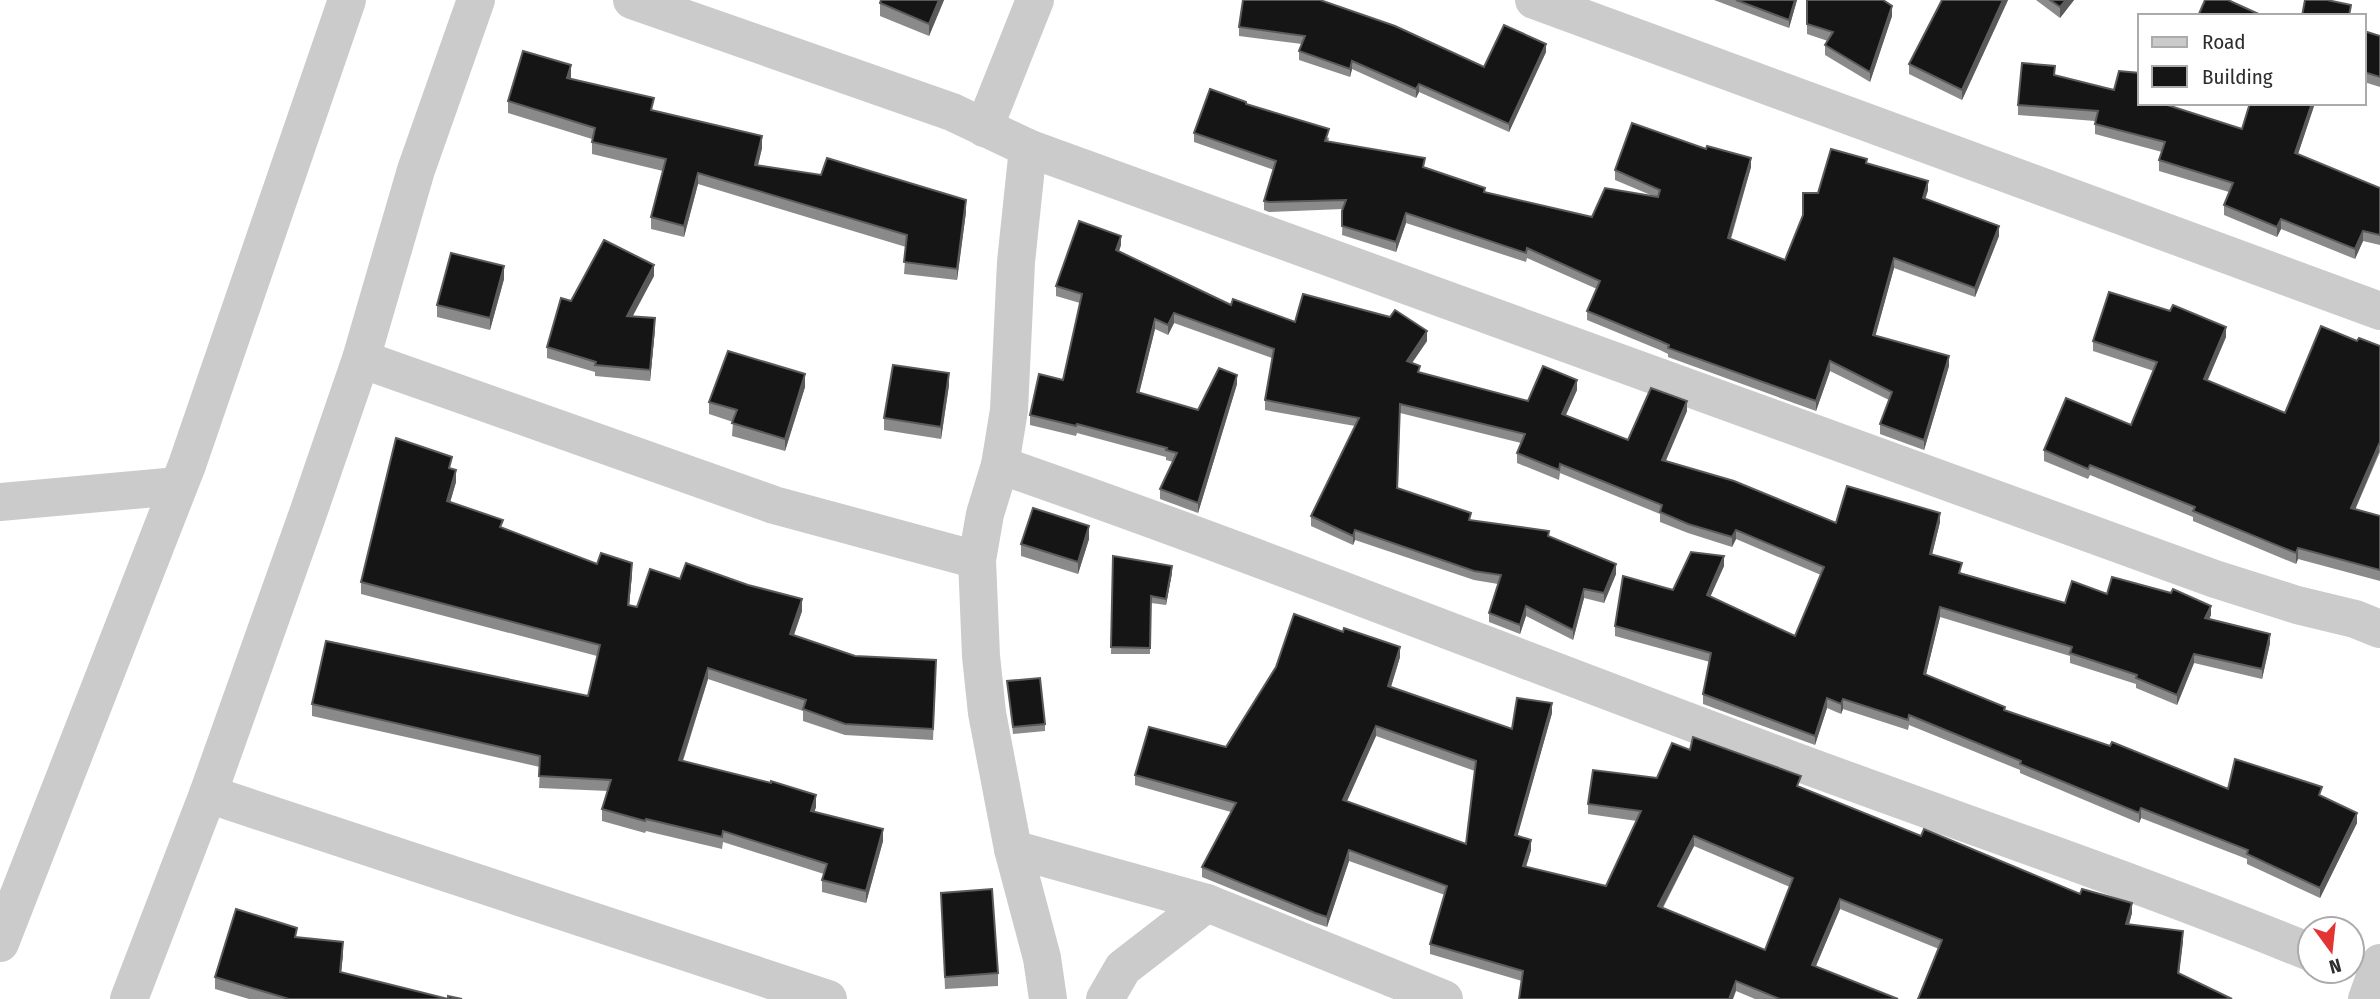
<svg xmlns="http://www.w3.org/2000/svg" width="2380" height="999" font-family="'Fira Sans Condensed',sans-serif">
<rect width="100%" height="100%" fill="#fff"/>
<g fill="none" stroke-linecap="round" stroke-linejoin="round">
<g stroke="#cbcbcb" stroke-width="38">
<polyline points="632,0 952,112 1028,148 2215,579 2297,605 2355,619 2380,629"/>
<polyline points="1534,0 2380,311"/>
<polyline points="984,128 1035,0"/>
<polyline points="1028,148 1016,262 1009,410 1000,465 985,514 977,560 981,656 987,713 1013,849 1042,958 1048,999"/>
<polyline points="361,359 774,505 977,560"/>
<path d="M1000,465C1259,555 1513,657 1770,752C1950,819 2132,880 2310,952"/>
<polyline points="0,502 178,486"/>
<polyline points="208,794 828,999"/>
<polyline points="1013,849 1207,903 1444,999"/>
<polyline points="0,943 187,465 347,0"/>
<polyline points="129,999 208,794 307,516 361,359 416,170 476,0"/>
<polyline points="1105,999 1123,968 1207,903"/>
<polyline points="2367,999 2380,963"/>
</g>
</g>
<g fill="#8a8a8a" fill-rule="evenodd">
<polygon points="881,0 944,0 929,36 880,16 880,3"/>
<polygon points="1243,0 1484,67 1546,52 1509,132 1419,92 1416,98 1352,69 1350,77 1299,60 1299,51 1302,44 1239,36 1239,27"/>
<polygon points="1714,0 1797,0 1789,28"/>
<polygon points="1807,0 1892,16 1870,82 1825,55 1825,45 1828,41 1807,34"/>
<polygon points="2008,0 1962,100 1909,74 1909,64"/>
<polygon points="2036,0 2074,0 2060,18"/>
<polygon points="2364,31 2380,36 2380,87 2364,82"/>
<polygon points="2055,75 2140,103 2242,129 2250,103 2315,103 2298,154 2380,188 2380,245 2363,241 2355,259 2281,229 2277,237 2224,215 2224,205 2229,192 2159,171 2159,160 2162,152 2095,134 2095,121 2018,115 2018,105"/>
<polygon points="571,77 571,79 654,111 762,148 758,165 966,212 957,280 904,274 906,247 698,184 684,237 651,229 651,217 663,171 592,154 592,139 508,113 508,101"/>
<polygon points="1246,105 1329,138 1328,142 1425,168 1485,193 1592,217 1653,196 1615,180 1615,170 1751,167 1731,239 1785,260 1818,193 1867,163 1928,190 1925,199 1999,236 1975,297 1894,268 1875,336 1949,366 1924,450 1880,434 1880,424 1889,400 1830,371 1816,411 1668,357 1668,354 1660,350 1587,320 1587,311 1597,289 1527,258 1526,262 1406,223 1396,252 1342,235 1343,209 1269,212 1264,210 1264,201 1274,170 1194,142 1194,133"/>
<polygon points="1121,245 1119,251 1231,305 1295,322 1427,341 1412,363 1420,373 1528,401 1577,390 1566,415 1628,440 1687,411 1665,461 1836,523 1940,522 1932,554 1962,573 2065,603 2107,594 2211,615 2209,619 2270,643 2262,679 2194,663 2177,705 2136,688 2136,684 2070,663 2070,656 1940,617 1926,674 2005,710 2228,789 2322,797 2357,823 2320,898 2247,864 2247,859 2141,818 2139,823 2020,773 2020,770 1909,725 1908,730 1843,709 1841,714 1827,708 1815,745 1703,704 1703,694 1710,662 1615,636 1615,626 1673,590 1724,566 1710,597 1795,636 1821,575 1736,539 1732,547 1688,533 1660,522 1660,514 1560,473 1559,480 1517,463 1517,453 1521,443 1400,413 1398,488 1471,520 1549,537 1616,574 1604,603 1584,598 1573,640 1526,616 1520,634 1489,622 1489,613 1498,584 1474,580 1355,540 1353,545 1311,526 1311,516 1355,426 1265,410 1265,400 1272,358 1174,323 1168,335 1155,329 1139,393 1198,410 1237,384 1198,513 1160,499 1160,489 1173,462 1166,460 1166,457 1077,433 1076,436 1030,425 1030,415 1063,380 1080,303 1056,296 1056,286"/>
<polygon points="654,276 632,316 655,329 650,381 595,376 595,372 547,358 547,347"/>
<polygon points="504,279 490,330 437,317 437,305"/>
<polygon points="2226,337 2207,381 2285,413 2357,341 2380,346 2380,452 2355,510 2380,516 2380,581 2298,559 2296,564 2193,521 2193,517 2090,475 2088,479 2044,461 2044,450 2131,425 2154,371 2093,351 2093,341"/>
<polygon points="949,385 941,439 884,430 884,418"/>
<polygon points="805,387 785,451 732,436 733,422 709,414 709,402"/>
<polygon points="452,469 456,482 450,502 503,528 597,564 632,574 629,606 637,607 680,579 802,611 794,635 855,656 936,672 933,740 845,735 803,721 803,711 708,679 683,761 816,807 814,812 883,841 866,903 822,892 822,880 824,874 723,842 722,849 646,831 645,833 602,821 602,809 608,791 539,788 540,767 312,716 312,704 588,696 597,656 361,594 361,582"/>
<polygon points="1089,539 1078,574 1021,556 1021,544"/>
<polygon points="1113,556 1172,573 1166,605 1151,603 1150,654 1111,654"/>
<path d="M1343,632L1400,657L1391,687L1512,729L1552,713L1517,836L1531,850L1526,867L1606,886L1637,821L1588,814V804L1657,778L1690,750L1800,787L1921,836L2132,913L2129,924L2183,942L1939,949L1840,909L1816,966L1898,999H1755L1736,991L1522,981L1430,954V944L1445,895L1349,861L1327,927L1315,923L1202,877V867L1231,812L1135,785V775L1226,747ZM1376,736L1475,771L1466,844L1347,801ZM1694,846L1790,887L1765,950L1663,908Z"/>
<polygon points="1007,681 1045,724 1045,731 1013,734"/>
<polygon points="941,893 998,973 998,986 945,989"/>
<polygon points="297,937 343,954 341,972 448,999 462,999 249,999 215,989 215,977"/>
</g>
<g fill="#5b5b5b">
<polygon points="939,0 944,0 929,36 929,24"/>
<polygon points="1795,0 1797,0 1789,28 1789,20"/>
<polygon points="2003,0 2008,0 1962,100 1962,90"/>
<polygon points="2066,0 2074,0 2060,18 2060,7"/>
<polygon points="1892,6 1892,16 1870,82 1870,72"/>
<polygon points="1546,44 1546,52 1509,132 1509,124"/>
<polygon points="1352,61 1352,69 1350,77 1350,69"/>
<polygon points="571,65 571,77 567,90 567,78"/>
<polygon points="1419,84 1419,92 1416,98 1416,89"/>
<polygon points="2312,103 2315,103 2295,163 2295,153"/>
<polygon points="762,136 762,148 755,177 755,165"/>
<polygon points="1751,158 1751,167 1728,247 1728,238"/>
<polygon points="698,173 698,184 684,237 684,226"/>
<polygon points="1928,181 1928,190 1923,207 1923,198"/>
<polygon points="966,200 966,212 957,280 957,269"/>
<polygon points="1406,213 1406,223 1396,252 1396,242"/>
<polygon points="2281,219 2281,229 2277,237 2277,227"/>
<polygon points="1999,226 1999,236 1975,297 1975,288"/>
<polygon points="2363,231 2363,241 2355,259 2355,249"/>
<polygon points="1121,236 1121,245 1116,259 1116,250"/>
<polygon points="1894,258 1894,268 1873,345 1873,335"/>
<polygon points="654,265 654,276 627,327 627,316"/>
<polygon points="504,266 504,279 490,330 490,318"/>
<polygon points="1174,313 1174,323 1168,335 1168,325"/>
<polygon points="655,318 655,329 650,381 650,370"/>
<polygon points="1155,319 1155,329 1137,402 1137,392"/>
<polygon points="2226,327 2226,337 2204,389 2204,379"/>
<polygon points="1427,331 1427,341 1407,370 1407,361"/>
<polygon points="1949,356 1949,366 1924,450 1924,440"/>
<polygon points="1830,361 1830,371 1816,411 1816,401"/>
<polygon points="949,373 949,385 941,439 941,427"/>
<polygon points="805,374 805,387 785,451 785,439"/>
<polygon points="1237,375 1237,384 1198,513 1198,503"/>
<polygon points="1577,380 1577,390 1562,423 1562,414"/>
<polygon points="1687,401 1687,411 1662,470 1662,460"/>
<polygon points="2379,441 2379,452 2351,519 2351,508"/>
<polygon points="456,470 456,482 447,513 447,501"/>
<polygon points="1940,513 1940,522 1930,563 1930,554"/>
<polygon points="1089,526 1089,539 1078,574 1078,562"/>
<polygon points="1355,530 1355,540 1353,545 1353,536"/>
<polygon points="1736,530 1736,539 1732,547 1732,537"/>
<polygon points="2298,548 2298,559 2296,564 2296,553"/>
<polygon points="1724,556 1724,566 1707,604 1707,595"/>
<polygon points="632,563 632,574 628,617 628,605"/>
<polygon points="1616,564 1616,574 1604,603 1604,593"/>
<polygon points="1172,566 1172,573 1166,605 1166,599"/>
<polygon points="1584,589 1584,598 1573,640 1573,630"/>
<polygon points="802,599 802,611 790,646 790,634"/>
<polygon points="1526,606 1526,616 1520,634 1520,625"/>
<polygon points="2211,606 2211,615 2205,628 2205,618"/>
<polygon points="1940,607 1940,617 1924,683 1924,674"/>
<polygon points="2270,634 2270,643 2262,679 2262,669"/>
<polygon points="1400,647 1400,657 1388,696 1388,686"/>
<polygon points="2194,654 2194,663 2177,705 2177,695"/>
<polygon points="708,668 708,679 679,772 679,760"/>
<polygon points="1827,698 1827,708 1815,745 1815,736"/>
<polygon points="1843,699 1843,709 1841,714 1841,704"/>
<polygon points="1552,703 1552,713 1515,845 1515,835"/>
<polygon points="1376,726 1376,736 1343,810 1343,800"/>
<polygon points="816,795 816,807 811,823 811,811"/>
<polygon points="2141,808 2141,818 2139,823 2139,813"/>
<polygon points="2357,813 2357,823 2320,898 2320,888"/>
<polygon points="883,829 883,841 866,903 866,891"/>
<polygon points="1694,836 1694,846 1658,916 1658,906"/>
<polygon points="1531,840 1531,850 1523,876 1523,866"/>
<polygon points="1349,850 1349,861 1327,927 1327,917"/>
<polygon points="1840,899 1840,909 1812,975 1812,965"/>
<polygon points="2132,903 2132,913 2126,934 2126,924"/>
<polygon points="2183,931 2183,942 2178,983 2178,973"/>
<polygon points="343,942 343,954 340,984 340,972"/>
<polygon points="1736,981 1736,991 1733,999 1729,999"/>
</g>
<g fill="#151515" stroke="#5b5b5b" stroke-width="2" fill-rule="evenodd">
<polygon points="881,0 939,0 929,24 880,3"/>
<polygon points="1243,0 1320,0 1395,26 1484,67 1504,25 1546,44 1509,124 1419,84 1416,89 1352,61 1350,69 1299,51 1305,36 1239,27"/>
<polygon points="1736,0 1795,0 1789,20"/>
<polygon points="1807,0 1883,0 1892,6 1870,72 1825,45 1833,32 1807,24"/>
<polygon points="1942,0 2003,0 1962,90 1909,64"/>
<polygon points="2050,0 2066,0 2060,7"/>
<polygon points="2205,0 2228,0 2263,16 2198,16"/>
<polygon points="2305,0 2327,0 2351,5 2349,16 2302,16"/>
<polygon points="2364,31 2380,36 2380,77 2364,72"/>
<polygon points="523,51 571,65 567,78 654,98 651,110 762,136 755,165 821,175 827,158 966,200 957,269 904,262 907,235 698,173 684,226 651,217 666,159 592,142 595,128 508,101"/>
<polygon points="2022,63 2055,66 2054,75 2114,90 2119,71 2140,73 2140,103 2161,103 2242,129 2250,103 2312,103 2295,153 2380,188 2380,235 2363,231 2355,249 2281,219 2277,227 2224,205 2233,183 2159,160 2165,142 2095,124 2098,111 2018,105"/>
<polygon points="1210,89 1246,102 1246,104 1329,129 1325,141 1425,158 1423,167 1485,188 1484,192 1592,217 1605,188 1658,197 1660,190 1615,170 1632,123 1706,149 1707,146 1751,158 1728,238 1785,260 1803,215 1803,193 1818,193 1831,149 1867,159 1866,163 1928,181 1923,198 1999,226 1975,288 1894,258 1873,335 1949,356 1924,440 1880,424 1892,392 1830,361 1816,401 1668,348 1669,345 1660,341 1587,311 1600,281 1527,248 1526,253 1406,213 1396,242 1342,226 1342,211 1346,200 1269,202 1264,201 1276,161 1194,133"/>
<polygon points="1079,221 1121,236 1116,250 1231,305 1233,299 1295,322 1303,294 1390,317 1395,310 1427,331 1407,361 1420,366 1418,372 1528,401 1543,366 1577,380 1562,414 1628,440 1651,388 1687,401 1662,460 1734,481 1836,523 1847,486 1940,513 1930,554 1962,563 1959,573 2065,603 2072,581 2107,594 2112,577 2171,593 2173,589 2211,606 2205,618 2270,634 2262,669 2194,654 2177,695 2136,678 2137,675 2070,653 2072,647 1940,607 1924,674 2005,707 2004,710 2110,746 2112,742 2228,789 2235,759 2322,787 2319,795 2357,813 2320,888 2247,854 2248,850 2141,808 2139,813 2020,764 2021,761 1909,715 1908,720 1843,699 1841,704 1827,698 1815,736 1703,694 1711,653 1615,626 1623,576 1673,590 1691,552 1724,556 1707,595 1795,636 1824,567 1736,530 1732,537 1688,524 1660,512 1662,505 1560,464 1559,470 1517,453 1525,434 1400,404 1397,488 1471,513 1469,520 1549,531 1548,536 1616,564 1604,593 1584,589 1573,630 1526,606 1520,625 1489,613 1501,575 1474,571 1355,530 1353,536 1311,516 1359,418 1265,400 1274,349 1174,313 1168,325 1155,319 1137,392 1198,410 1219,368 1237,375 1198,503 1160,489 1177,453 1166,450 1167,448 1077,424 1076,426 1030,415 1039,374 1063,380 1082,294 1056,286"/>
<polygon points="604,240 654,265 627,316 655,318 650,370 595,365 596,362 547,347 561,298 571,301"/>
<polygon points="451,253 504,266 490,318 437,305"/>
<polygon points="2109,292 2170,311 2173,305 2226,327 2204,379 2285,413 2321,326 2357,341 2359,338 2380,346 2380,442 2351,508 2380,516 2380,570 2298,548 2296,553 2193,511 2195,507 2090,465 2088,469 2044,450 2066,398 2131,425 2157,362 2093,341"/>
<polygon points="728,351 805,374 785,439 732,423 737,410 709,402"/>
<polygon points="893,365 949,373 941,427 884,418"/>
<polygon points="396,438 452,457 449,468 456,470 447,501 503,520 500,527 597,564 601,553 632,563 628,605 637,607 650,569 680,579 686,563 748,585 802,599 790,634 855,656 936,660 933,729 845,724 803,709 806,700 708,668 679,760 771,783 771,781 816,795 811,811 883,829 866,891 822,880 827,864 723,831 722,837 646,819 645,821 602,809 611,780 539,776 540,756 312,704 326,641 588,696 600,645 361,582"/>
<polygon points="1033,508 1089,526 1078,562 1021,544"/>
<polygon points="1113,556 1172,566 1166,599 1151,596 1150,648 1111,647"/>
<path d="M1294,614L1343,632L1344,628L1400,647L1388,686L1512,729L1517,698L1552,703L1515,835L1531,840L1523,866L1606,886L1641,811L1588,804L1593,770L1657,778L1672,743L1690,750L1693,737L1801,776L1797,786L1921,836L1924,829L2080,894L2082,889L2132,903L2126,924L2183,931L2178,973L2232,999H1918L1942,940L1840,899L1812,965L1898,999H1780L1736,981L1729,999H1519L1523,971L1430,944L1447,886L1349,850L1327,917L1315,913L1202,867L1236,803L1135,775L1149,727L1226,747L1276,667ZM1376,726L1476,761L1466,844L1343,800ZM1694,836L1793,878L1765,950L1658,906Z"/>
<polygon points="1040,678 1045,724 1013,727 1007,681"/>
<polygon points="992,889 998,973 945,977 941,893"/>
<polygon points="236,909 297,928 295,937 343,942 340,972 448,999 448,996 462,999 289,999 215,977"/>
</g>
<rect x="2138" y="14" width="228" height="91" fill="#ffffff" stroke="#ababab" stroke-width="2"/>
<rect x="2152" y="37" width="35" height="10" fill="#cbcbcb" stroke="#ababab" stroke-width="2"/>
<text x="2202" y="49" font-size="21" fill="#2e2e2e">Road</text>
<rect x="2152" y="66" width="35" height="21" fill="#151515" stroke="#ababab" stroke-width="2"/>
<text x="2202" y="84" font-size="21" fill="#2e2e2e">Building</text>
<g transform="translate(2331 950) rotate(165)"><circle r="33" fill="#ffffff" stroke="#ababab" stroke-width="2"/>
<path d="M0-5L12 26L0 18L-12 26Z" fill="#e13433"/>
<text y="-10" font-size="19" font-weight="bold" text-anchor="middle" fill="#2e2e2e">N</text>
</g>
</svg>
